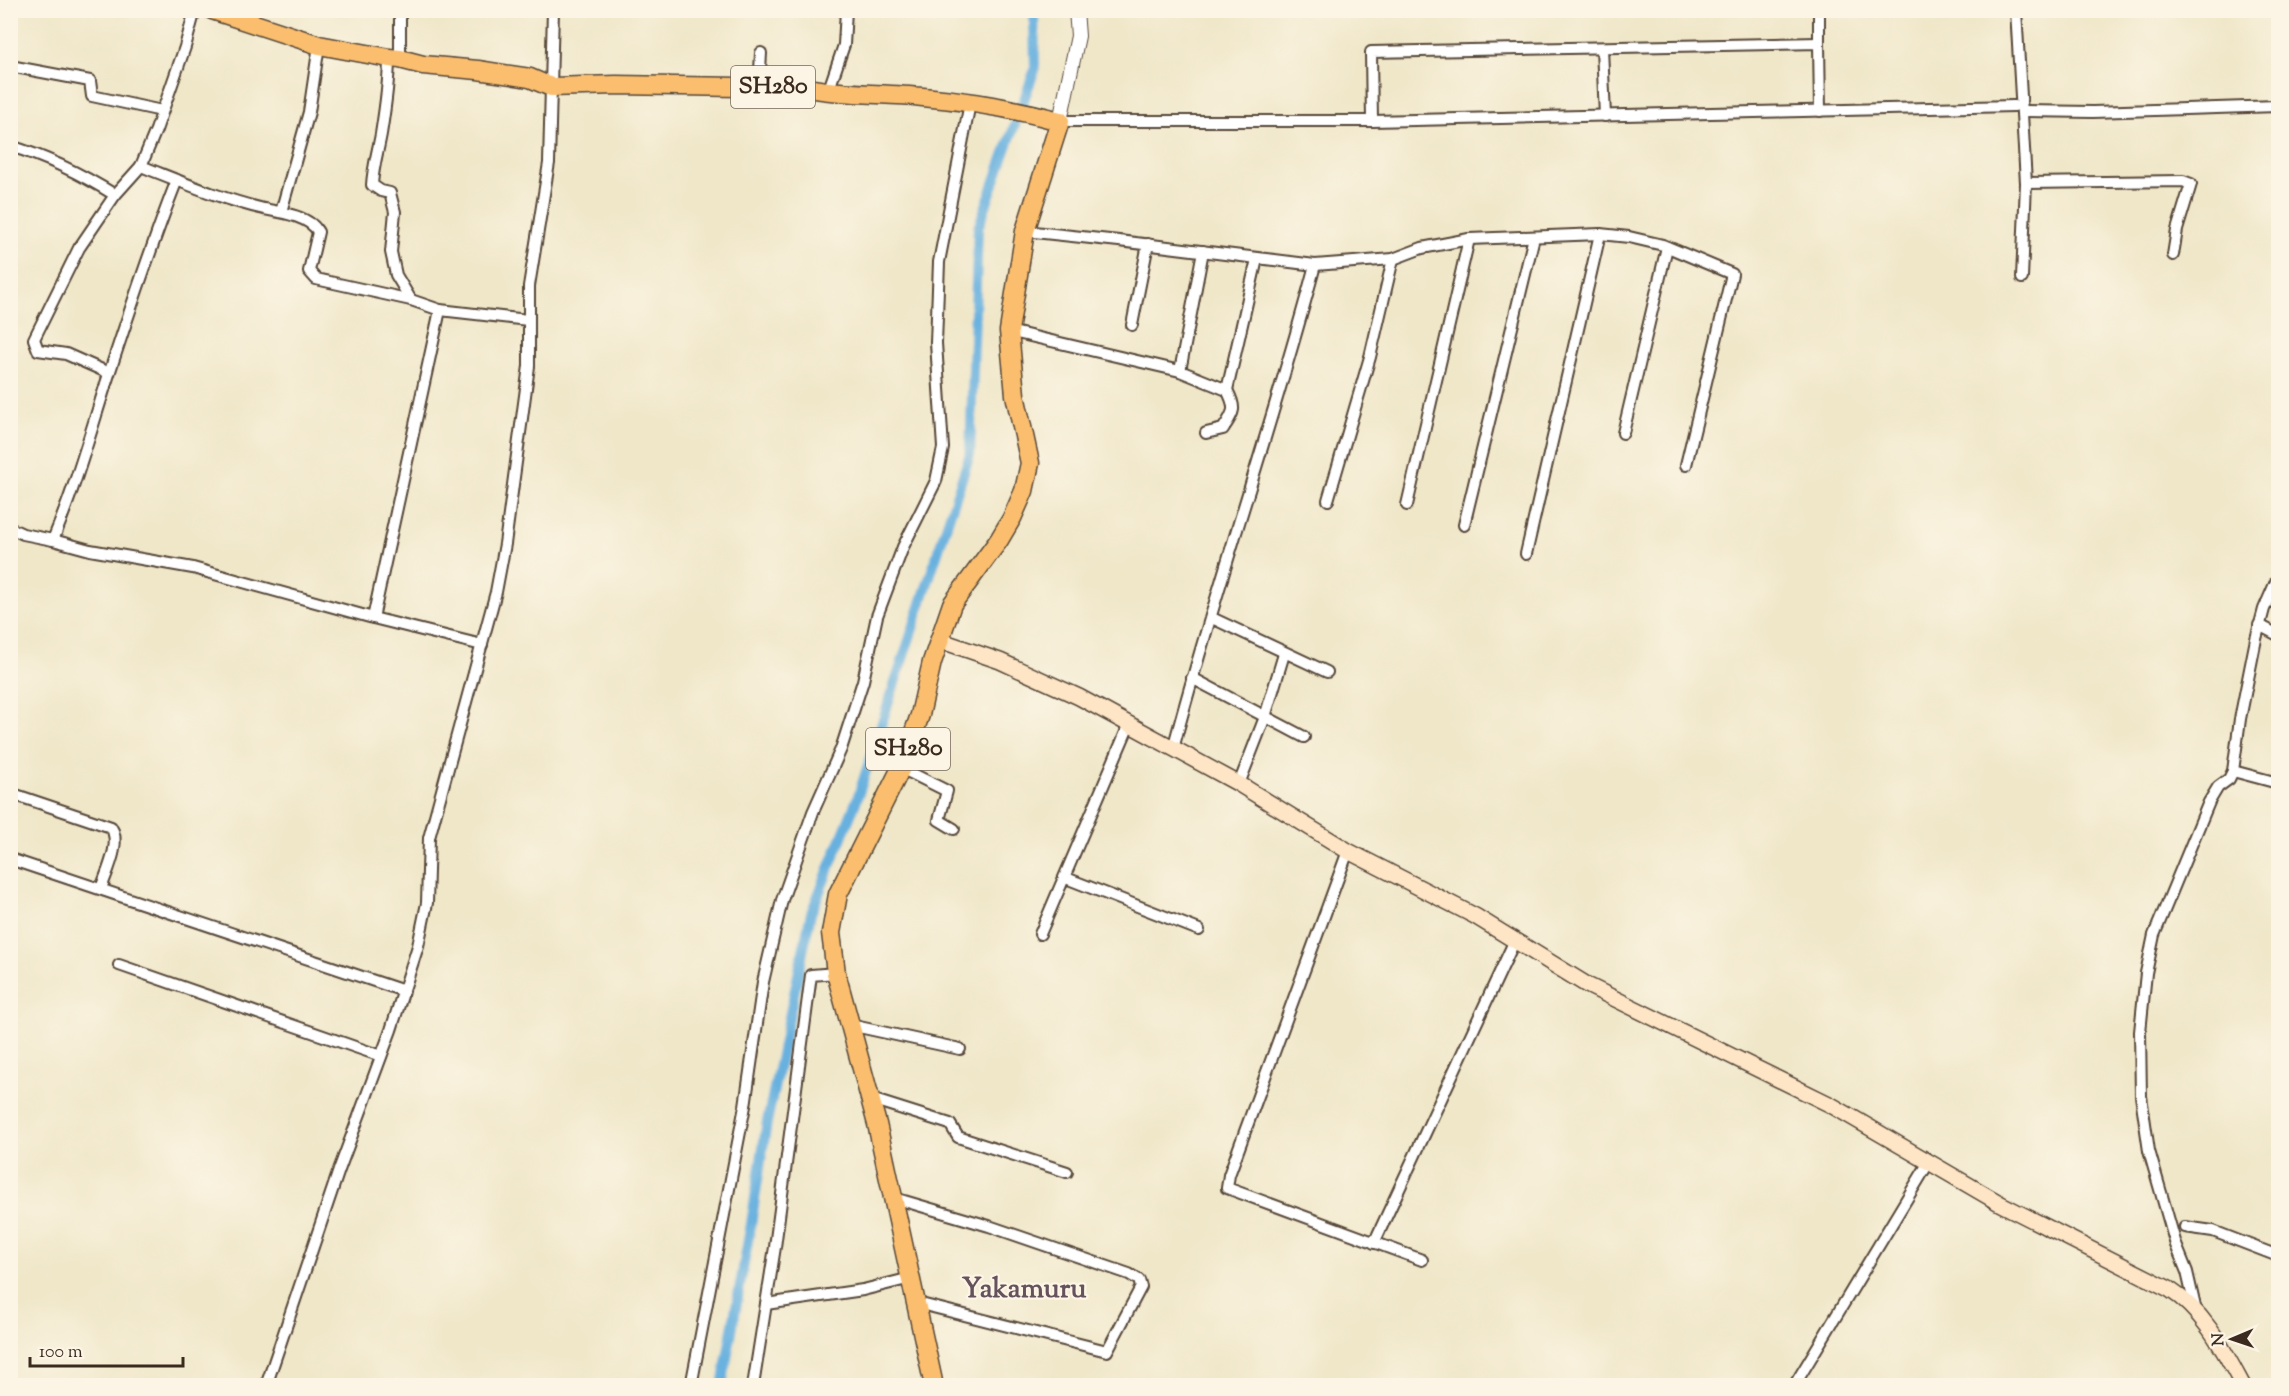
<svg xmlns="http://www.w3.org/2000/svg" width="2289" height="1396" font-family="'Sorts Mill Goudy',serif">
<rect width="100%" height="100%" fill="#fcf5e5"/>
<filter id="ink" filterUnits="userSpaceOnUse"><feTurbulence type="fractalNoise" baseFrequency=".0167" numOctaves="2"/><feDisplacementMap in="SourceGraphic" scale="12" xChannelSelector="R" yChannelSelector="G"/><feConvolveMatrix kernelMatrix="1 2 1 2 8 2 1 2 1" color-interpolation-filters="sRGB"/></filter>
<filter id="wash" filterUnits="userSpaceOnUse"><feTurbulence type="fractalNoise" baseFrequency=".008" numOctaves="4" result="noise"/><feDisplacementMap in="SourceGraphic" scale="24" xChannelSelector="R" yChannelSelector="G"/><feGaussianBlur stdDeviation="1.35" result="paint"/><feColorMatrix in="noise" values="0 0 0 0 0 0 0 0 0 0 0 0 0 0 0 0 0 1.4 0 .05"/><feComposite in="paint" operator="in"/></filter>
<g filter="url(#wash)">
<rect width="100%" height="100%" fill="#f0e7c9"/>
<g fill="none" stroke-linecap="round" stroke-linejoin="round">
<polyline stroke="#67b1df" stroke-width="10" points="722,1386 751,1224 767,1122 811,913 856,802 970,454 978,228 1035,69 1034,10"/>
</g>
</g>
<g filter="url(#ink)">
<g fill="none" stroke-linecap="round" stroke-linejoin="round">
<g stroke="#564638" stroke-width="14">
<g id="minor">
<path d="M195,10L185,47L156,130L141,166C182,182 221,199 264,209C280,212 310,216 318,232L309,271L316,279L411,300L440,310L528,320"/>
<polyline points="400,10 400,59"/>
<polyline points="1819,10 1819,43"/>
<polyline points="2016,10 2026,183 2022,278"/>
<polyline points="1602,48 1605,116"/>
<path d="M389,58C389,84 385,109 381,134C378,151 373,167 372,185L381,191L390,193L395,212L391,252L396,275L411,300"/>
<polyline points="10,66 90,81 92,96 162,111"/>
<polyline points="759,87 761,53"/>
<polyline points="828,92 844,45 846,10"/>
<polyline points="2024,111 2093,112 2278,106"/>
<polyline points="1060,121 1372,121 2014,106"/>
<polyline points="1372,121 1371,52 1819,43 1820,111"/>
<path d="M10,146C47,157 83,175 115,195"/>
<path d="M177,180C152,243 131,307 110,371C92,427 76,485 53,540L90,550L193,568L373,618L482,645"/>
<polyline points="2026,183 2183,181 2191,184 2177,230 2173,255"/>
<polyline points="281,212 309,112 319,45"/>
<polyline points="1025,231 1119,241 1315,265 1393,259 1422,248 1469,239 1600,234 1629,237 1663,245 1732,274 1686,465"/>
<polyline points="1132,325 1148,244"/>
<path d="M1009,331L1180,371L1227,390C1237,409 1234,412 1223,429L1206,433"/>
<polyline points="1180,371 1203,251"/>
<polyline points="109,373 66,354 38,350 34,339 79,248 115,195 141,166"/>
<polyline points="1227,390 1257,259"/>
<polyline points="1623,433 1667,247"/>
<polyline points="1328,500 1370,357 1393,259"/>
<polyline points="1407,505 1469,239"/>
<polyline points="1464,525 1534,237"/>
<polyline points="10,528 23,534 53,540"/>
<polyline points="1526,554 1600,234"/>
<polyline points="373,618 440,310"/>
<polyline points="1212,618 1327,672"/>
<polyline points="2259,625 2278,635"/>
<polyline points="1192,678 1304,737"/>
<path d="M1173,749C1216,586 1272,427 1315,265"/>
<polyline points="901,768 947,791 939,820 954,829"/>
<polyline points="2233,771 2278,783"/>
<polyline points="1239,784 1265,717 1284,654"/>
<path d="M10,793L111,827C122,843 106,873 101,889"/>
<polyline points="1348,851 1229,1175 1227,1188 1422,1260"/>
<polyline points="10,859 404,991"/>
<polyline points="1066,878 1199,930"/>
<polyline points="1040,934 1129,725"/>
<polyline points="119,965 381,1056"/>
<polyline points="850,1025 960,1049"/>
<polyline points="871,1099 950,1124 958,1137 1067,1172"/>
<polyline points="894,1198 989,1226 1129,1274 1139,1280 1141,1287 1107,1351 917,1303"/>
<polyline points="2185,1227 2213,1231 2278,1256"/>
<polyline points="1374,1243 1515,940"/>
<polyline points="766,1304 863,1290 911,1278"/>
<polyline points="2196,1311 2187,1272 2176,1245 2149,1151 2141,1096 2140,1032 2146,973 2154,935 2209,802 2218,787 2229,779 2233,771 2240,719 2256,639 2264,609 2278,577"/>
<polyline points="266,1386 339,1170 391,1030 418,946 427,903 429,838 496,592 505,544 529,366 529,286 549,163 553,10"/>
<polyline points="691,1386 745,1106 763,982 782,900 813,812 841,749 863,681 877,616 903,547 936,481 943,448 936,343 939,262 970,103"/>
<polyline points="753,1386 775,1247 811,975 836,973"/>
<polyline points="1794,1386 1929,1162"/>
</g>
</g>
<g stroke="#564638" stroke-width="16">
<polyline id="tertiary" points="1060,121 1078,36 1076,10"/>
</g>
<g stroke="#564638" stroke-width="18">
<path id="secondary" d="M939,640L1000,661L1079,697L1239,784L1348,851L1475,916L1587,985L1831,1105L2001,1204L2169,1289C2205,1312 2223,1349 2243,1386"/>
</g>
<g stroke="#564638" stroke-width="21">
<path id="primary" d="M212,10L319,45L389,58L400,59L423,65L478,70L530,78L551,87L616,85L808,88C846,95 885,93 923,97C969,101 1016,109 1060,121L1025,231L1009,331L1015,395L1030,463L1024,491L1012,518L999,540L952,604L932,662L920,715L901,768L838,894L831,933L836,973L877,1124L934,1386"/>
</g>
<use href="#minor" stroke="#fff" stroke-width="10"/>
<use href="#tertiary" stroke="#fff" stroke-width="14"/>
<use href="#secondary" stroke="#fde5c5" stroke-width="15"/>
<use href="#primary" stroke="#fabe6e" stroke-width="18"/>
</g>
</g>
<g text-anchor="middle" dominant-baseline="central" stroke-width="4.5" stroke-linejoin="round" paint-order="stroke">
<g fill="#fcf5e5" stroke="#75675a" stroke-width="1.5">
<rect x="731" y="66" width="84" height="42" rx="4.5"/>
<rect x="866" y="728" width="84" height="42" rx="4.5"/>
</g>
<g font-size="24" font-weight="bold" fill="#3b2a1e">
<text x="773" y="87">SH280</text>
<text x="908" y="749">SH280</text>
</g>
<g font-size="28" font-weight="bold" fill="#65525c" stroke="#fcf5e5">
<text x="1024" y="1290">Yakamuru</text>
</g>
</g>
<rect width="2289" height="1396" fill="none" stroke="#fcf5e5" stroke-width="36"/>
<g transform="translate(2232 1339) rotate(268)" stroke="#fcf5e5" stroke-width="4.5" paint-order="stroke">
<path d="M0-4.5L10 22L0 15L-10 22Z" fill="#3b2a1e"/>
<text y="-9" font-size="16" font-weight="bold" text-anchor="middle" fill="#3b2a1e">N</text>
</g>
<path d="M30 1357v9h153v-9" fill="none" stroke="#3b2a1e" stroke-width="3"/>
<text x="39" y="1357" font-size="18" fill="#3b2a1e" stroke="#fcf5e5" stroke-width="4.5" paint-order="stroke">100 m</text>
</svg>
